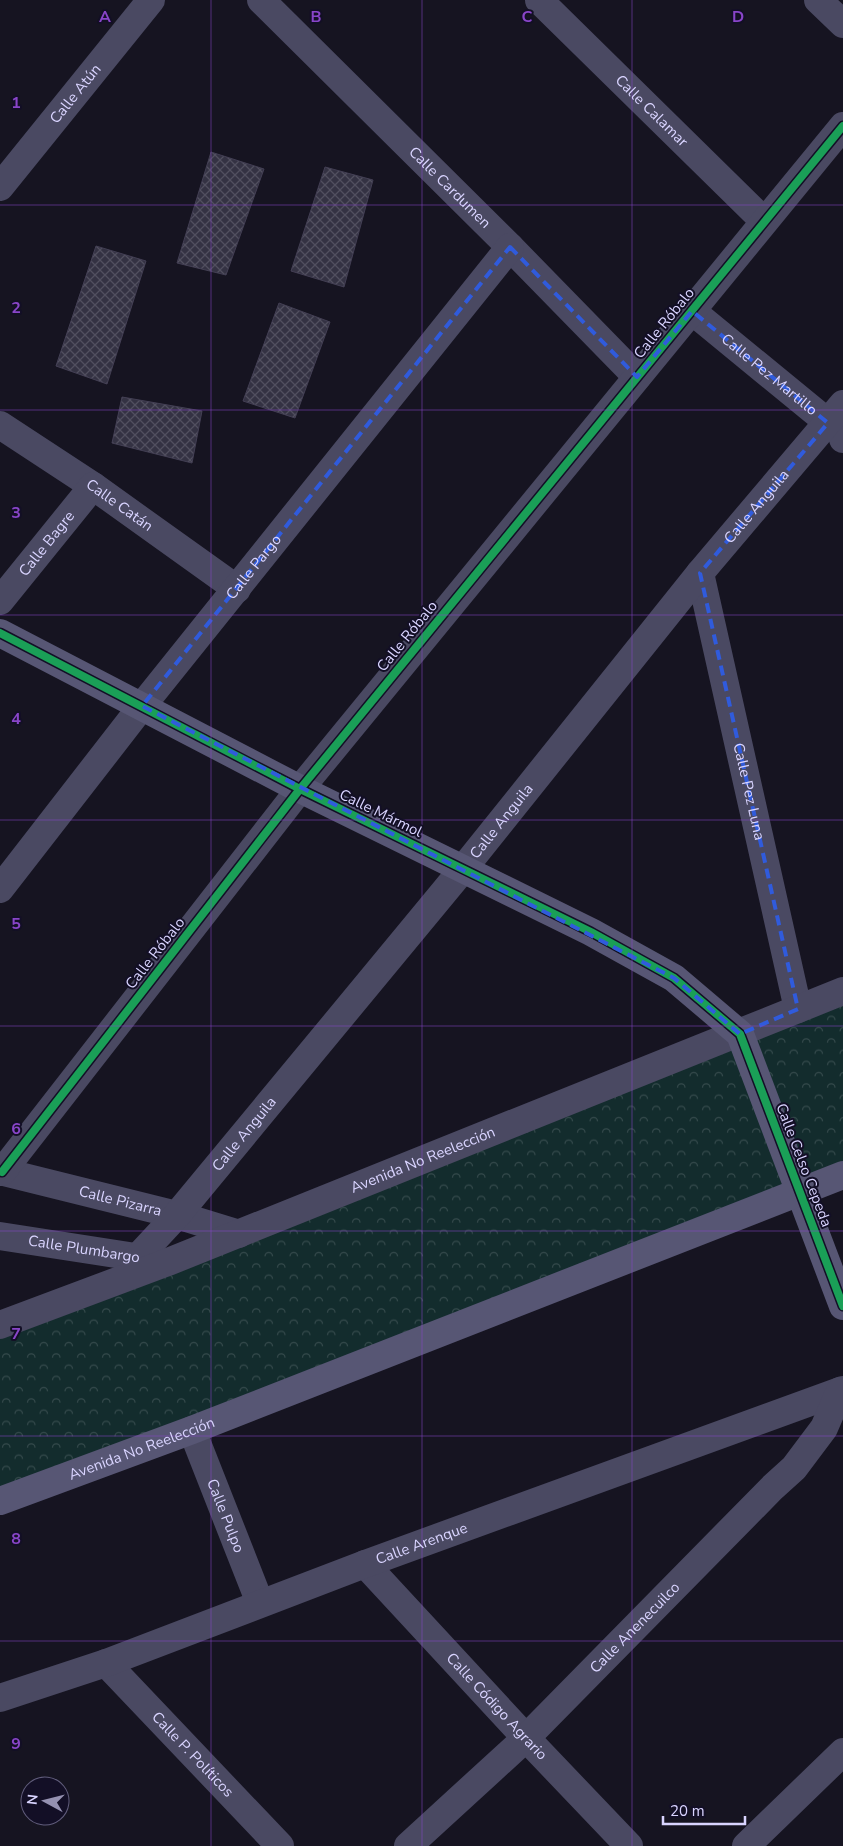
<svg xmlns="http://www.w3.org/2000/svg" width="843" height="1846" font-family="'Nunito Sans',sans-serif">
<defs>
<pattern id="forest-crowns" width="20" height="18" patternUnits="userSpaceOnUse" patternTransform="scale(1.25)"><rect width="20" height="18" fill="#132c2d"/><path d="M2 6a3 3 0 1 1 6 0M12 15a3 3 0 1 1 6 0" fill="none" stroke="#354a4c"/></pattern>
<pattern id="building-cross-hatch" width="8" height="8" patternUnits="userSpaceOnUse" patternTransform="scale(1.25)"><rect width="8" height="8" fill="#343243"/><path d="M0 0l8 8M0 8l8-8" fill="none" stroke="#514f5f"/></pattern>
</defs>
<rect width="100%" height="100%" fill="#161421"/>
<polygon fill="url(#forest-crowns)" points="843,992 843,1175 0,1500 0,1327"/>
<g fill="url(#building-cross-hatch)" stroke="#433f54">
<polygon points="211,152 264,169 226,275 177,263"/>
<polygon points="325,167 373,180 344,287 291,271"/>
<polygon points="96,246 146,261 107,384 56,366"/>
<polygon points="279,303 330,322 295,418 243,401"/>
<polygon points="122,397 202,411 192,463 112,443"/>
</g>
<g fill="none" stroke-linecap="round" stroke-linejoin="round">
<g stroke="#4a4962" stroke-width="28">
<path id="s1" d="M261,0L510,247L637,377"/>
<path id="s2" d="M539,0L764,221"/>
<polyline points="818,0 843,24"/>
<path id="s3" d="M0,187L151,0"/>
<path id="s4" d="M692,311L842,434L843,439"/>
<path id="s5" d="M0,425L93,486L237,589"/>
<path id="s6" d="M700,573L798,1009"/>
<path id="s7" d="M0,601L93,486"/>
<path id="s8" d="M0,889L142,706L510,247"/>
<path id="s9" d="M0,1171L177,1215L239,1234"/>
<polyline points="2,1172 300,789 843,126"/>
<path id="s10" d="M0,1236L155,1260"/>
<path id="s11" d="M137,1258L177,1215L463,869L700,573L843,404"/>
<path id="s12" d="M0,1325L168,1262L843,991"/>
<path id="s13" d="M192,1430L260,1603"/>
<path id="s14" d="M365,1564L526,1738L629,1846"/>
<path id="s15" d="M106,1663L280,1846"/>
<path id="s16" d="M0,1698L106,1663L365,1564L843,1390"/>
<path id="s17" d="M408,1846L526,1738L773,1487L794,1468L824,1428L840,1391"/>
<polyline points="746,1846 843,1752"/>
</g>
<g stroke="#575674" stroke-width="28">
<polyline points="0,633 300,789 591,932 674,978 740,1034 843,1306"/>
<path id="s18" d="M0,1501L192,1430L843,1175"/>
</g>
<g stroke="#130f26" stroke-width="11">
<g id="cycleway">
<polyline points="0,633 300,789 591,932 674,978 740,1034 843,1306"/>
<polyline points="2,1172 300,789 843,126"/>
</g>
</g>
<use href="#cycleway" stroke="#1a9f57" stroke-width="8"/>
</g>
<path fill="none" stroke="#305bdc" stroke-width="4" stroke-dasharray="10 6" stroke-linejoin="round" d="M510,247L637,377L692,311L828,423L700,573L798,1009L740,1034L674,978L142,706Z"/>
<path fill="none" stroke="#8945c9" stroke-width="1" stroke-opacity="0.55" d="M211,0V1846M422,0V1846M632,0V1846M0,205H843M0,410H843M0,615H843M0,820H843M0,1026H843M0,1231H843M0,1436H843M0,1641H843"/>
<g text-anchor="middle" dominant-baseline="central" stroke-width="4" stroke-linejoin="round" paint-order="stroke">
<g font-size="15" fill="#d9d4ff" stroke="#130f26">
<text stroke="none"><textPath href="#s3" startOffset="120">Calle Atún</textPath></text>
<text stroke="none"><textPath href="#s2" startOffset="158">Calle Calamar</textPath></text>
<text stroke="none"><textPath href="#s1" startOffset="266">Calle Cardumen</textPath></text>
<text transform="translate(664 323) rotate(-51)">Calle Róbalo</text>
<text stroke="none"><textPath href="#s4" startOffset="100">Calle Pez Martillo</textPath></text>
<text stroke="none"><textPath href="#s5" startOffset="144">Calle Catán</textPath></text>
<text stroke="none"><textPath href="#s11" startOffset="974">Calle Anguila</textPath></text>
<text stroke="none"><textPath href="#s7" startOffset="74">Calle Bagre</textPath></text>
<text stroke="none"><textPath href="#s8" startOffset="410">Calle Pargo</textPath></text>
<text transform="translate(407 636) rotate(-51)">Calle Róbalo</text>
<text stroke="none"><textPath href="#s6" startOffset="224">Calle Pez Luna</textPath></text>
<text transform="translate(381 813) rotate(26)">Calle Mármol</text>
<text stroke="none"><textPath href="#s11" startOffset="569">Calle Anguila</textPath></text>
<text transform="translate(155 953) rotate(-52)">Calle Róbalo</text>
<text stroke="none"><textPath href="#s11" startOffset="164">Calle Anguila</textPath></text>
<text stroke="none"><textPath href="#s12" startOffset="454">Avenida No Reelección</textPath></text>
<text transform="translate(804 1165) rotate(69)">Calle Celso Cepeda</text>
<text stroke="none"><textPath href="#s9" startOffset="124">Calle Pizarra</textPath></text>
<text stroke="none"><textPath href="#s10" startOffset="85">Calle Plumbargo</textPath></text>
<text stroke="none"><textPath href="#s18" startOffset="151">Avenida No Reelección</textPath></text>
<text stroke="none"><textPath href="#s13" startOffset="92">Calle Pulpo</textPath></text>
<text stroke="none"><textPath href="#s16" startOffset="449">Calle Arenque</textPath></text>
<text stroke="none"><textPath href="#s17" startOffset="315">Calle Anenecuilco</textPath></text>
<text stroke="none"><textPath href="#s14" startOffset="194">Calle Código Agrario</textPath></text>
<text stroke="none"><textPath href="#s15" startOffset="126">Calle P. Políticos</textPath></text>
</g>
</g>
<g font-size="16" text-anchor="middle" font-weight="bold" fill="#8945c9" stroke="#130f26" stroke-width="4" stroke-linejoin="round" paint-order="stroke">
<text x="105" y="22">A</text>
<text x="316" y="22">B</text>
<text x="527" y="22">C</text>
<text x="738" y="22">D</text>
<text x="16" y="108">1</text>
<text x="16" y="313">2</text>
<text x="16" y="518">3</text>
<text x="16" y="724">4</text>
<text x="16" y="929">5</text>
<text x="16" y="1134">6</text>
<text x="16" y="1339">7</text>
<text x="16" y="1544">8</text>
<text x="16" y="1749">9</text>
</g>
<g transform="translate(45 1801) rotate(277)"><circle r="24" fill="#130f26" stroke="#625e7d"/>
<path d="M0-4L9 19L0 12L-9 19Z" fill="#9591b1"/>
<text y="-8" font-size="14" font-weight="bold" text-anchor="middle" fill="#d9d4ff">N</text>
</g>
<path d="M663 1816v8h82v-8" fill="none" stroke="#d9d4ff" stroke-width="2.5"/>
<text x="670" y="1816" font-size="15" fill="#d9d4ff" stroke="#130f26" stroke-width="4" paint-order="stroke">20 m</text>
</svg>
